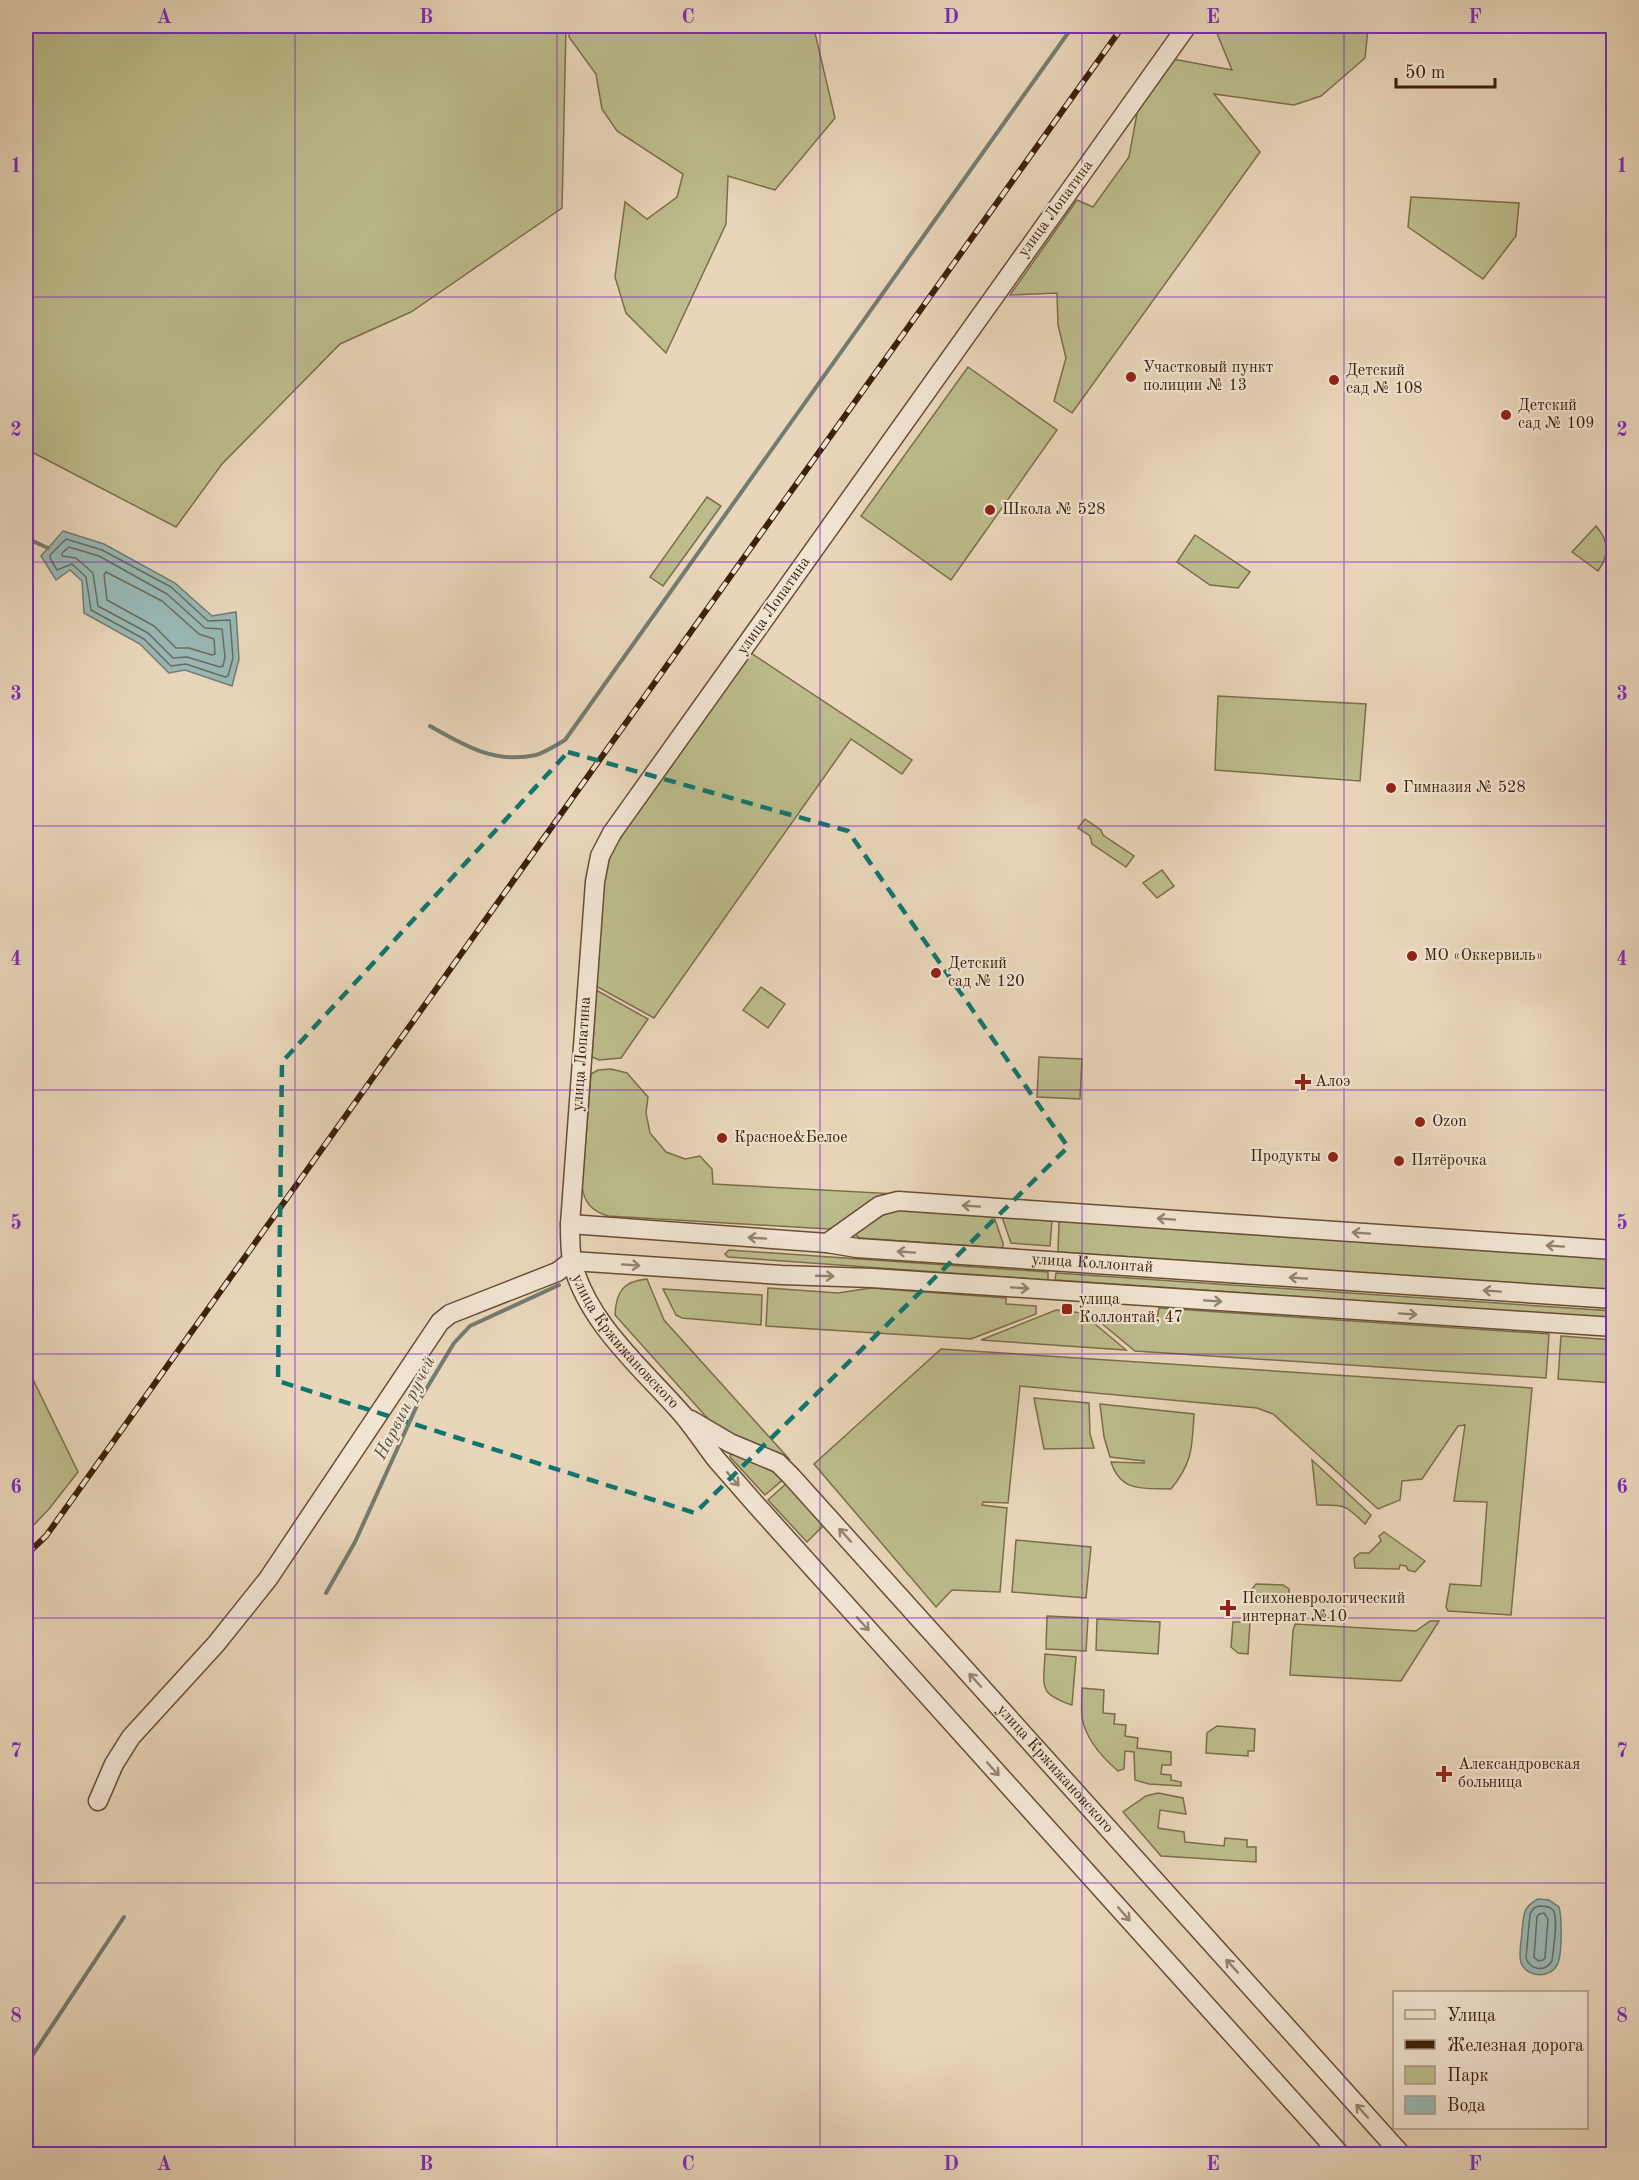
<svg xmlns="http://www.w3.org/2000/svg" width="1639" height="2180" font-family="'Old Standard TT',serif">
<rect width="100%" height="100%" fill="#e9d6ba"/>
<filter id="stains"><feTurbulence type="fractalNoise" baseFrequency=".00333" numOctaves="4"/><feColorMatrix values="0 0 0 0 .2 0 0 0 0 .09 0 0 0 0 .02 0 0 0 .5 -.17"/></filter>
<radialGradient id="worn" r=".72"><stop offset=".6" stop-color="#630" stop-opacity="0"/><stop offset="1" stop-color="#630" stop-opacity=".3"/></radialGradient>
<g fill="#bcbc8c" stroke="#7c6e4a" stroke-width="1.5">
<polygon points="26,26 566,26 562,208 411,312 340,344 222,464 176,527 26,449"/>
<polygon points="570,26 810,26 815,33 835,118 775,190 728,176 726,224 666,353 626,313 615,277 625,202 647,219 677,197 683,174 617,131 602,109 596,74 569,37"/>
<polygon points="1214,26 1360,26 1368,28 1365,58 1321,96 1294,105 1214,94 1260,152 1072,413 1054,401 1066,358 1058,325 1057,293 1010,295 1077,200 1093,207 1129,157 1138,108 1173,59 1232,70"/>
<polygon points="1411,197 1519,203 1516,236 1483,279 1408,227"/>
<polygon points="968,367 1057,430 951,580 861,516"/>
<polygon points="707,497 721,506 663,586 650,577"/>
<path d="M1596,526C1609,541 1610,554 1598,571L1572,552Z"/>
<polygon points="1195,535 1250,572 1238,588 1210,585 1177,562"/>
<polygon points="751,653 912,760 902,774 851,739 654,1018 596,986 604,871 610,854 625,831"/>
<polygon points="1218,696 1366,704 1360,781 1215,770"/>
<polygon points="1085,819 1101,830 1103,835 1134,856 1126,867 1092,844 1090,836 1078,828"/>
<polygon points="1162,870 1174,886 1157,898 1143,883"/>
<polygon points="761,987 785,1004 768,1028 743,1010"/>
<polygon points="596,990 648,1019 621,1058 599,1060 592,1057"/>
<polygon points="1039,1057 1082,1059 1080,1099 1037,1097"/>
<path d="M611,1069L627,1073L648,1097L646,1113L650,1133L666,1152L685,1159L700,1156L712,1169L713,1184L898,1194L836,1227L829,1229L608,1216C592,1211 584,1203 582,1186L591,1074L598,1070Z"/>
<polygon points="899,1210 994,1217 1003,1243 1003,1248 860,1238 855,1235 855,1233 882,1213"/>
<polygon points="1002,1217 1052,1221 1050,1246 1011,1243"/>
<polygon points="1059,1221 1613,1259 1613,1290 1058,1252"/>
<polygon points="729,1250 1048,1272 1048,1280 728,1257 725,1254"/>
<polygon points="1056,1273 1613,1311 1613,1318 1055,1280"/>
<path d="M647,1279L664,1320L790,1460L733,1436L709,1420L615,1315C616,1292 623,1281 647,1279Z"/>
<polygon points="768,1288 838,1293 871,1288 1006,1298 1006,1304 1036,1306 1036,1314 971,1339 766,1326"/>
<polygon points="663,1289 762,1295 761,1325 682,1318 676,1315"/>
<polygon points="1159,1308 1549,1334 1546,1378 1135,1351 1089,1313 1157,1318"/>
<polygon points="1056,1310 1082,1313 1126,1350 981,1340"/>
<polygon points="1561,1336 1613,1340 1613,1383 1558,1379"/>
<polygon points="941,1349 1532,1388 1511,1615 1448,1611 1446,1607 1450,1584 1481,1586 1487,1502 1454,1501 1465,1425 1458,1426 1422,1479 1402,1481 1400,1500 1378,1509 1273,1414 1257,1408 1020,1386 1008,1503 983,1502 982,1505 1007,1508 1000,1592 952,1590 936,1607 814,1464"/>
<polygon points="26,1365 78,1472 49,1509 26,1533"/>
<polygon points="1034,1398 1089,1403 1090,1434 1094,1448 1044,1449"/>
<path d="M1100,1404L1194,1414C1192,1447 1193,1462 1171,1489C1144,1488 1121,1493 1111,1462L1144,1463V1461L1110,1457L1104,1437Z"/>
<polygon points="731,1452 751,1456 786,1477 765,1495 730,1457"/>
<path d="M1312,1460L1371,1515L1365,1524C1345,1504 1345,1505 1317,1505Z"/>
<polygon points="789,1481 826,1523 807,1542 768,1500"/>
<polygon points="1384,1532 1425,1561 1415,1572 1408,1570 1406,1566 1400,1565 1399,1569 1355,1568 1354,1558 1360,1553 1369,1553 1381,1541 1379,1536"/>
<polygon points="1016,1540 1091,1547 1086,1598 1012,1592"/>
<path d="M1256,1584L1283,1585L1289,1589V1596C1279,1603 1263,1602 1252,1596V1589Z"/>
<polygon points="1047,1616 1088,1618 1086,1651 1046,1649"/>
<polygon points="1097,1619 1160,1622 1158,1654 1096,1650"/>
<polygon points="1430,1621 1439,1621 1401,1681 1290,1675 1293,1631 1295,1624 1416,1631"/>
<polygon points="1233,1622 1250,1622 1248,1654 1238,1653 1231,1647"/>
<path d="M1045,1654L1076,1657L1072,1705C1037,1693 1044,1687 1045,1654Z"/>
<path d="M1082,1688L1104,1690L1103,1713L1115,1714L1114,1724L1126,1725L1125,1736L1138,1738L1137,1748L1171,1752V1765H1162L1161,1774L1171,1775V1780L1181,1782V1786L1149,1784L1135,1780L1134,1752L1125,1751L1124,1769L1118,1771C1103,1758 1085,1738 1082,1717C1081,1708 1082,1697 1082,1688Z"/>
<polygon points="1217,1726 1255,1729 1254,1751 1248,1751 1248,1756 1206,1753 1207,1733"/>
<polygon points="1158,1793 1183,1798 1186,1814 1160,1810 1158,1828 1184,1832 1185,1842 1224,1846 1225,1838 1247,1840 1247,1847 1256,1847 1256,1862 1161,1856 1123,1812 1146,1796"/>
</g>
<g fill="#98b8b5" stroke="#737c70" stroke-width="1.5">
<polygon points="63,531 104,544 175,583 212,616 236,612 239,659 232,686 185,670 169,673 140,644 84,613 82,581 70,570 56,580 41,556"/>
<path d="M1538,1899L1549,1900L1559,1907C1562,1918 1562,1953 1558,1963C1552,1979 1527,1978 1521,1963C1518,1953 1522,1940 1522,1930C1524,1914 1523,1907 1538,1899Z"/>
</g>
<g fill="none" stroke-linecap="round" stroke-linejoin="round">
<g stroke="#6a6c5e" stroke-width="1.5">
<polygon points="66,539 102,550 171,587 208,621 230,620 233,658 228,676 225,677 186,664 171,666 144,639 91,610 86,577 72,564 57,570 50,558 50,555"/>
<polygon points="69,547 99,556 167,594 205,628 222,629 225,657 223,666 220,667 187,657 173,658 148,633 98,606 93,573 76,558 62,556 62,553"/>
<polygon points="106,572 162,601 199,634 214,639 215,654 212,655 189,648 176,648 154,626 107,600 104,575"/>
<path d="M1539,1906C1544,1906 1549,1906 1553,1910C1559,1917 1553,1950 1552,1961C1545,1972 1531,1971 1526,1958L1530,1914L1534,1908Z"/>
<polygon points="1544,1913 1548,1919 1545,1958 1543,1960 1538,1961 1534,1957 1537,1917 1539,1914"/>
</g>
<g stroke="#737c70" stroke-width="4">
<polyline points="26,538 48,548"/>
<path d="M430,726C465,746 495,764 536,755C546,752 556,745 565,740L1073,26"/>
<polyline points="326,1593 355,1542 419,1401 454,1343 470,1326 559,1285"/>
<polyline points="26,2065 124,1917"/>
</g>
<g stroke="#674e34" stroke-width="21">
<g id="minor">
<path id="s1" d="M1187,26L612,833L600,856L595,882L570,1224C570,1236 570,1249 572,1261C586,1322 644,1370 683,1415C695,1429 705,1445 716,1459C730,1475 744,1491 758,1507L1340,2154"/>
<path id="s2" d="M570,1224L827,1243L857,1248L1614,1299"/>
<polyline points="827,1243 879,1206 898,1201 1614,1250"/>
<polyline points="572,1261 782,1275 872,1278 1614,1327"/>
<path id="s3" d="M691,1420L730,1443L778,1463L791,1476L1401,2154"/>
<polyline points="98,1801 114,1764 131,1737 216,1644 268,1579 440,1322 450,1314 557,1272 572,1261"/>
</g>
</g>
<use href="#minor" stroke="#f1e4d2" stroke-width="18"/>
<g stroke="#3c2108" stroke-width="6">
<polyline id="rail" points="26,1555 46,1536 1123,26"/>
</g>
<use href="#rail" stroke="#f1e4d2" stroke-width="4" stroke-dasharray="11" stroke-linecap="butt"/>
</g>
<defs><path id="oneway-shaft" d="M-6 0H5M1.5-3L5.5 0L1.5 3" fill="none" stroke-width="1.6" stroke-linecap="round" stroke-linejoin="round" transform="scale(1.5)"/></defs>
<g stroke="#96826d">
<use href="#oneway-shaft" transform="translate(971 1206) rotate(-176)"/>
<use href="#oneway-shaft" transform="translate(1166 1219) rotate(-176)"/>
<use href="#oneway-shaft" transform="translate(1361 1233) rotate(-176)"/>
<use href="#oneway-shaft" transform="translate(757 1238) rotate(-176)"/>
<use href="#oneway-shaft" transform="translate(1555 1246) rotate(-176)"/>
<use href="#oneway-shaft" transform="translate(906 1252) rotate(-176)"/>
<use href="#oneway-shaft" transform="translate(631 1265) rotate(4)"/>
<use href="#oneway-shaft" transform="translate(825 1276) rotate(2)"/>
<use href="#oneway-shaft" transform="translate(1298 1278) rotate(-176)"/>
<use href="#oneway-shaft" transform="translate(1020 1288) rotate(4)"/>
<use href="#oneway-shaft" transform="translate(1492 1291) rotate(-176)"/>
<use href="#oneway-shaft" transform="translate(1213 1301) rotate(4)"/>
<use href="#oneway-shaft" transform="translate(1408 1314) rotate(4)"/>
<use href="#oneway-shaft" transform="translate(733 1479) rotate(49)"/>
<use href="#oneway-shaft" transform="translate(845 1535) rotate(-132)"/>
<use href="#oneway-shaft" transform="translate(863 1624) rotate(48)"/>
<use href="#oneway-shaft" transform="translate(975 1680) rotate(-132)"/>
<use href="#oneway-shaft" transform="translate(993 1769) rotate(48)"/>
<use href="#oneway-shaft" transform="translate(1124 1914) rotate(49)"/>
<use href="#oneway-shaft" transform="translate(1232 1966) rotate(-132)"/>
<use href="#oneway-shaft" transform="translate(1362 2111) rotate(-132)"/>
</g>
<path fill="none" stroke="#0f766e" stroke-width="4.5" stroke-dasharray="12 8" stroke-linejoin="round" d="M568,752L848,831L1068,1147L695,1513L278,1381L282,1062Z"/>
<path fill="none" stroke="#7b2cbf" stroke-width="1.5" stroke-opacity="0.55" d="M295,26V2154M557,26V2154M820,26V2154M1082,26V2154M1344,26V2154M26,297H1614M26,562H1614M26,826H1614M26,1090H1614M26,1354H1614M26,1618H1614M26,1883H1614"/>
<g fill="#8f2418" stroke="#f1e4d2" stroke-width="2">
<circle cx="1131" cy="377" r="6"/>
<circle cx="1334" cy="380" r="6"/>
<circle cx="1506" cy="415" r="6"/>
<circle cx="990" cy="510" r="6"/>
<circle cx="1391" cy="788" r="6"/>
<circle cx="1412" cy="956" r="6"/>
<circle cx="936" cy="973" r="6"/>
<path d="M1300 1073h6v6h6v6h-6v6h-6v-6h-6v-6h6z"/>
<circle cx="1420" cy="1122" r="6"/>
<circle cx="722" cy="1138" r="6"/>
<circle cx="1333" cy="1157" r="6"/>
<circle cx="1399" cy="1161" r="6"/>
<rect x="1061" y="1303" width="12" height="12" rx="3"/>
<path d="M1225 1599h6v6h6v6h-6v6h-6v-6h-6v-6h6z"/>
<path d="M1441 1765h6v6h6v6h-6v6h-6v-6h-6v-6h6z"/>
</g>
<g text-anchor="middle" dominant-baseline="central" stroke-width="4.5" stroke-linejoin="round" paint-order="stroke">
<g font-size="16" fill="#3c2108" stroke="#f1e4d2">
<text transform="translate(1056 209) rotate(-54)">улица Лопатина</text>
<text transform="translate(774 606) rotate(-55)">улица Лопатина</text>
<text transform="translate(582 1054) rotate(-86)">улица Лопатина</text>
<text stroke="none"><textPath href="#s2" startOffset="524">улица Коллонтай</textPath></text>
<text stroke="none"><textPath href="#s1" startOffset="1521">улица Кржижановского</textPath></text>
<text stroke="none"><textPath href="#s3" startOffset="510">улица Кржижановского</textPath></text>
</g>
<g font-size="16" fill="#3c2108" stroke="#f1e4d2" text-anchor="start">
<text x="1143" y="368">Участковый пункт<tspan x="1143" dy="18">полиции № 13</tspan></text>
<text x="1346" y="371">Детский<tspan x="1346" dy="18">сад № 108</tspan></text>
<text x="1518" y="406">Детский<tspan x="1518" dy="18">сад № 109</tspan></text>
<text x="1002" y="510">Школа № 528</text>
<text x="1403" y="788">Гимназия № 528</text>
<text x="1424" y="956">МО «Оккервиль»</text>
<text x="948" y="964">Детский<tspan x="948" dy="18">сад № 120</tspan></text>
<text x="1315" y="1082">Алоэ</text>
<text x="1432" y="1122">Ozon</text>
<text x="734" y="1138">Красное&amp;Белое</text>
<text x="1321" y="1157" text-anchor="end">Продукты</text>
<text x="1411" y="1161">Пятёрочка</text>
<text x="1079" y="1300">улица<tspan x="1079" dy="18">Коллонтай, 47</tspan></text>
<text x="1242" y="1599">Психоневрологический<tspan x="1242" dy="18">интернат №10</tspan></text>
<text x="1458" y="1765">Александровская<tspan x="1458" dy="18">больница</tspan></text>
</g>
<g font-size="18" font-style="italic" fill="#584e3c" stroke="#f1e4d2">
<text transform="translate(405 1408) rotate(-63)">Нарвин ручей</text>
</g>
</g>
<rect width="1639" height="2180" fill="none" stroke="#e9d6ba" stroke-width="66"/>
<rect x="1393" y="1991" width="195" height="138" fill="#f1e4d2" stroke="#a99681" stroke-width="1.5"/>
<rect x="1405" y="2010" width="30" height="9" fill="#f1e4d2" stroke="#a99681" stroke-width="1.5"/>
<text x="1447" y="2021" font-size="18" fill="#3c2108">Улица</text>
<rect x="1405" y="2040" width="30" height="9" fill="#3c2108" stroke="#a99681" stroke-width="1.5"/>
<text x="1447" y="2051" font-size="18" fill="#3c2108">Железная дорога</text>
<rect x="1405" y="2066" width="30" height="18" fill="#bcbc8c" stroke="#a99681" stroke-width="1.5"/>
<text x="1447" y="2081" font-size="18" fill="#3c2108">Парк</text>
<rect x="1405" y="2096" width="30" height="18" fill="#98b8b5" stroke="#a99681" stroke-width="1.5"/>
<text x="1447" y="2111" font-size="18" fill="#3c2108">Вода</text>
<path d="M1396 78v9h99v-9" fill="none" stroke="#3c2108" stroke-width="3"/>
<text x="1405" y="78" font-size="18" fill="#3c2108" stroke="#f1e4d2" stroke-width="4.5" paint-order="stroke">50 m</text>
<rect x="33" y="33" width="1573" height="2114" fill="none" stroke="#7b2cbf" stroke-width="2"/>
<g font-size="20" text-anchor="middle" font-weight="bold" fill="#7b2cbf">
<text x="164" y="23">A</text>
<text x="426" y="23">B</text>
<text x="688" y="23">C</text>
<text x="951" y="23">D</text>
<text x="1213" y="23">E</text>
<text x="1475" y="23">F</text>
<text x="16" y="172">1</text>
<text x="1622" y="172">1</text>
<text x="16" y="436">2</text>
<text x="1622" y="436">2</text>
<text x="16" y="700">3</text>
<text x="1622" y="700">3</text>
<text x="16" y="965">4</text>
<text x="1622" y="965">4</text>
<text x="16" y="1229">5</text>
<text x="1622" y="1229">5</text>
<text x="16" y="1493">6</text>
<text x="1622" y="1493">6</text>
<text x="16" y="1757">7</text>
<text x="1622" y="1757">7</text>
<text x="16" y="2022">8</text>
<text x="1622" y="2022">8</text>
<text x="164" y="2170">A</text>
<text x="426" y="2170">B</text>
<text x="688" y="2170">C</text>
<text x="951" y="2170">D</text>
<text x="1213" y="2170">E</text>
<text x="1475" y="2170">F</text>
</g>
<rect width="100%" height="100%" filter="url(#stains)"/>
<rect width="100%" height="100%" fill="url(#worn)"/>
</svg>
